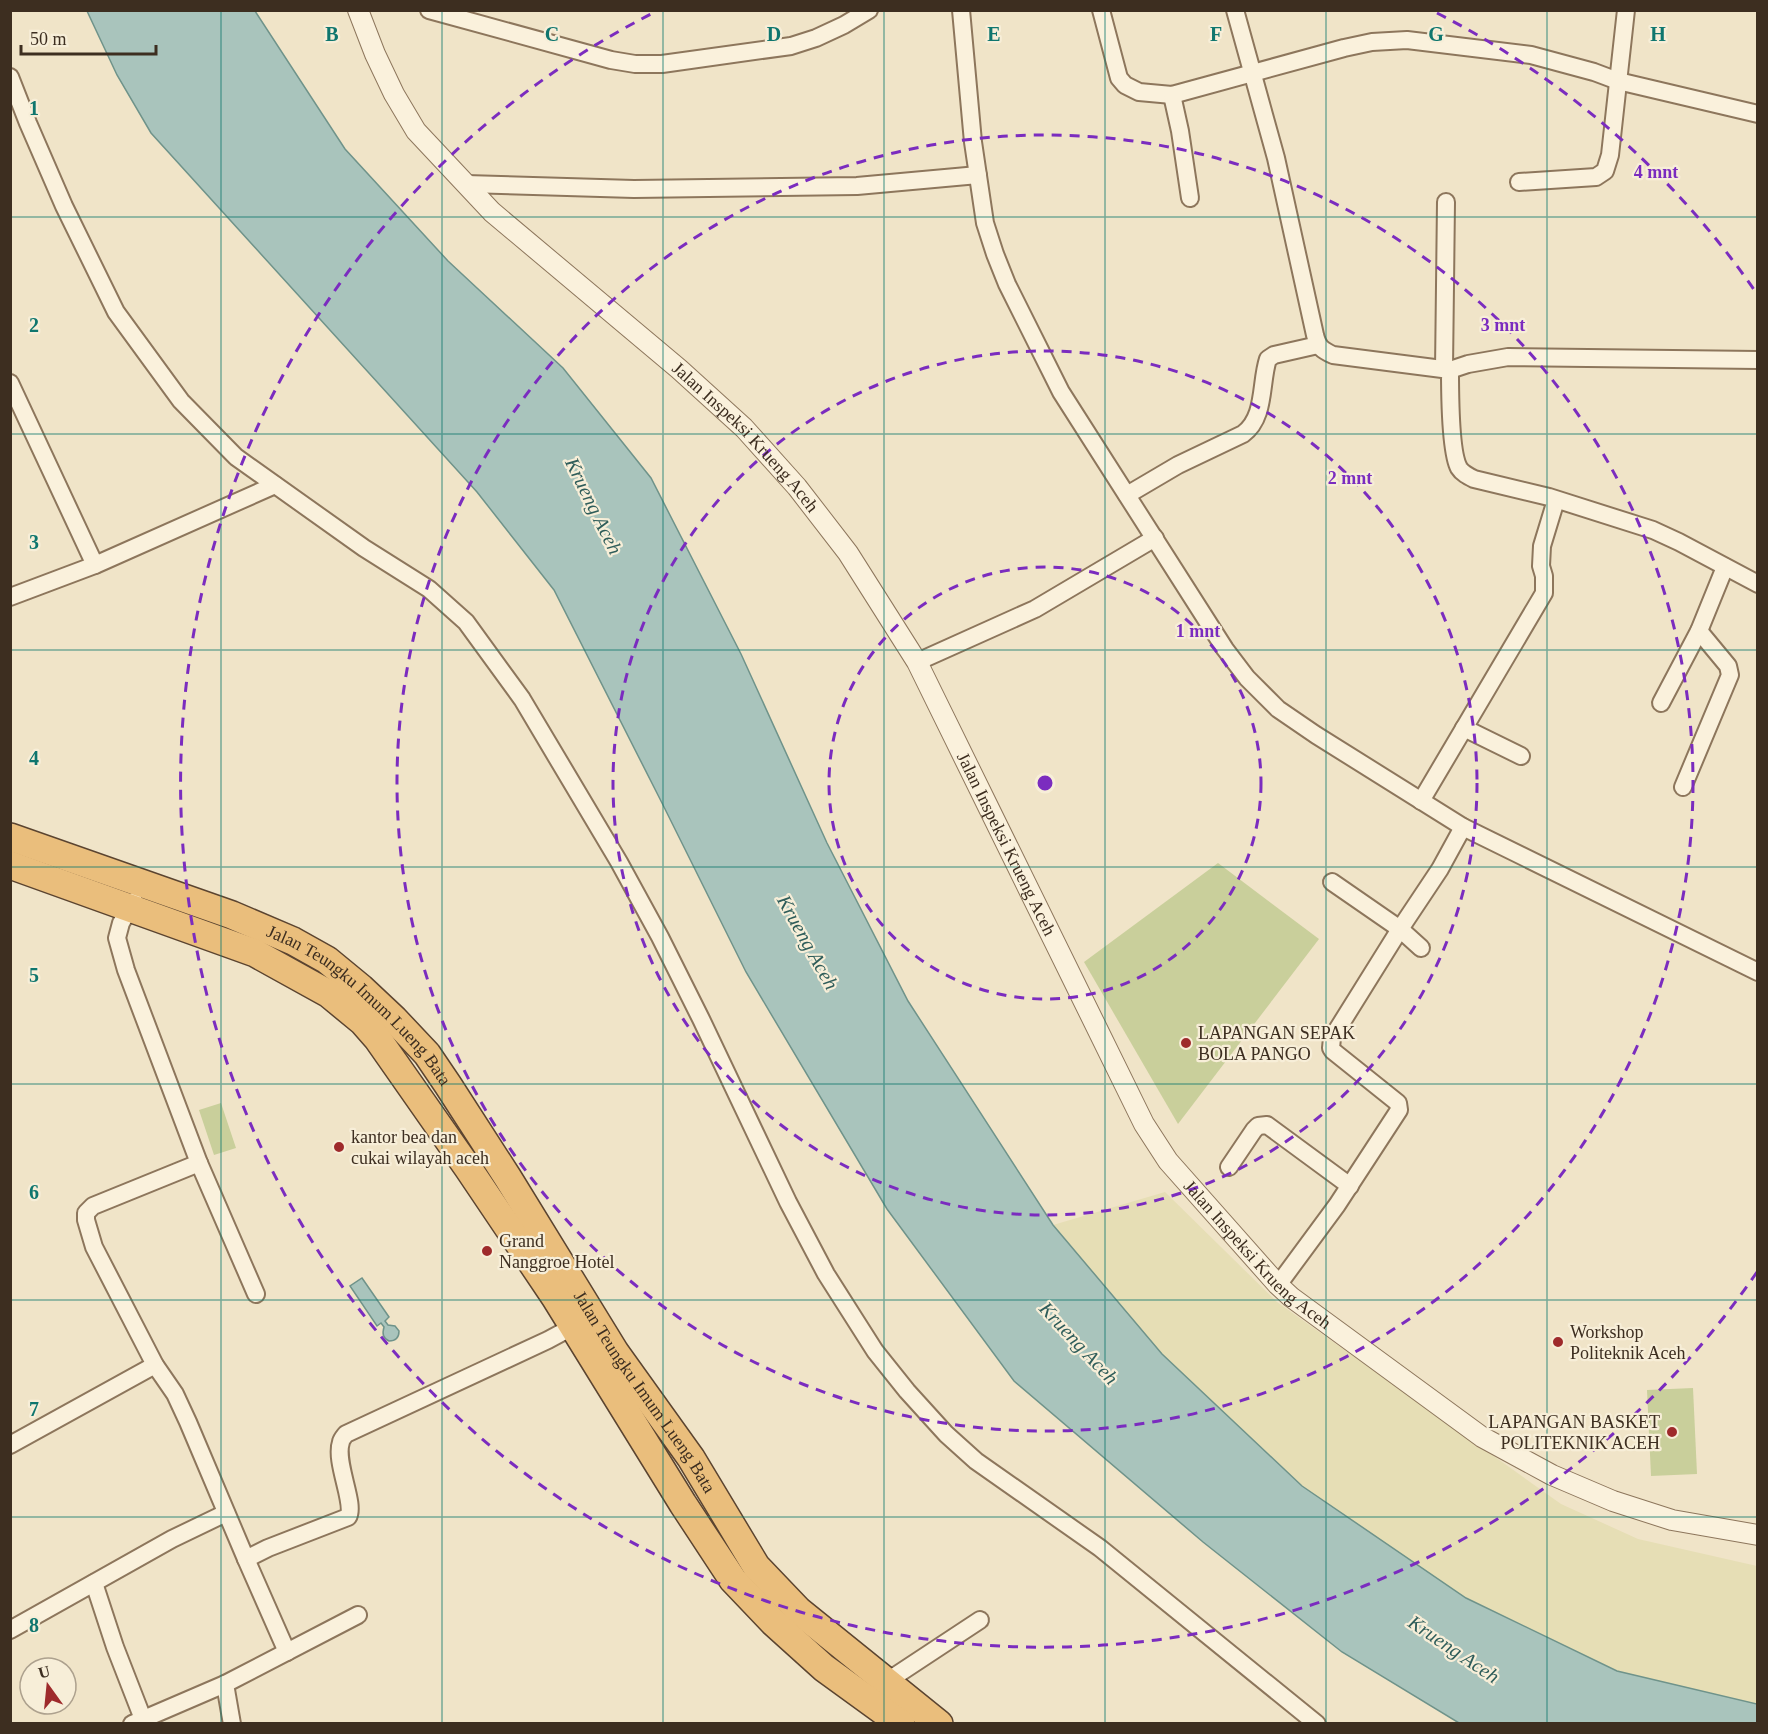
<svg xmlns="http://www.w3.org/2000/svg" width="1768" height="1734" font-family="'Times New Roman',serif">
<rect width="100%" height="100%" fill="#f0e4c8"/>
<polygon fill="#e6deb5" points="1165,1192 1277,1302 1561,1504 1638,1539 1757,1566 1757,1704 1617,1671 1466,1598 1302,1486 1162,1354 1053,1225"/>
<g fill="#c9cf9b">
<polygon points="1218,863 1319,939 1178,1124 1084,962"/>
<polygon points="221,1103 236,1148 214,1155 199,1110"/>
<polygon points="1693,1388 1697,1474 1651,1476 1647,1390"/>
</g>
<g fill="#a9c4bc" stroke="#6f938a" stroke-width="1.5">
<polygon points="87,11 255,11 345,149 448,261 563,368 651,478 741,654 827,843 908,1001 1053,1225 1162,1354 1302,1486 1466,1598 1617,1671 1757,1704 1757,1723 1459,1723 1342,1652 1203,1542 1014,1381 887,1209 746,972 662,803 554,590 477,492 151,133 117,75"/>
<path d="M362,1278L389,1317L385,1321L388,1325L395,1326L399,1331C399,1338 396,1341 389,1341C383,1338 382,1334 384,1327L381,1323L377,1326L350,1286Z"/>
</g>
<g fill="none" stroke-linecap="round" stroke-linejoin="round">
<g stroke="#8d765c" stroke-width="20">
<g id="minor">
<polyline points="429,10 611,60 635,64 662,64 791,46 816,38 844,25 869,10"/>
<polyline points="961,10 973,142 985,223 995,254 1007,284 1061,392 1225,649 1247,678 1278,709 1316,735 1463,827 1758,972"/>
<polyline points="1101,10 1119,78 1125,85 1139,92 1172,95 1344,48 1372,42 1407,40 1531,55 1594,72 1618,81 1758,114"/>
<path d="M1235,10L1276,158L1315,335C1318,347 1322,350 1333,355L1450,370C1450,390 1450,452 1459,468C1462,473 1468,476 1474,479L1549,497L1653,530L1679,542L1758,584"/>
<polyline points="10,77 28,123 64,206 116,312 181,401 236,457 364,548 429,589 466,622 522,699 619,862 660,937 701,1019 788,1202 826,1274 875,1351 907,1391 946,1434 976,1461 1100,1548 1317,1724"/>
<polyline points="1172,95 1180,131 1190,198"/>
<polyline points="1519,182 1596,177 1605,171 1610,155 1626,10"/>
<polyline points="466,184 634,189 857,186 978,175"/>
<polyline points="1444,369 1446,202"/>
<polyline points="1450,370 1468,364 1508,357 1758,360"/>
<polyline points="10,383 95,565"/>
<path d="M1127,495L1178,465L1243,434C1266,417 1260,383 1268,359L1274,355L1318,345"/>
<polyline points="10,597 95,565 275,485"/>
<polyline points="917,662 1035,609 1155,538"/>
<polyline points="1661,703 1699,631 1725,567"/>
<polyline points="1464,728 1521,756"/>
<polyline points="1683,787 1730,675 1728,666 1699,631"/>
<polyline points="1421,801 1544,593 1544,576 1541,566 1542,546 1556,500"/>
<polyline points="1332,882 1400,929 1421,948"/>
<polyline points="134,901 121,923 117,938 126,970 199,1163 256,1294"/>
<path d="M199,1163L93,1206L86,1213V1220L94,1247L155,1365L175,1394L188,1422L246,1559L268,1548L348,1517C356,1504 334,1462 341,1442C341,1440 345,1435 346,1434L548,1340L574,1326"/>
<polyline points="1229,1167 1254,1130 1258,1126 1267,1125 1350,1186"/>
<polyline points="1278,1285 1337,1205 1399,1110 1398,1103 1333,1051 1331,1048 1332,1038 1400,929 1440,869 1463,827"/>
<polyline points="10,1445 155,1365"/>
<polyline points="246,1559 287,1652"/>
<polyline points="94,1583 115,1647 143,1719"/>
<polyline points="10,1630 172,1539 226,1513"/>
<polyline points="886,1682 980,1620"/>
<polyline points="225,1684 232,1724"/>
<polyline points="132,1724 225,1684 358,1615"/>
</g>
</g>
<g stroke="#8d765c" stroke-width="22">
<g id="tertiary">
<path id="s1" d="M358,10L375,54L394,94L416,131L492,212L679,369L744,428L797,487L848,553L917,662L1144,1124L1168,1161L1278,1285L1291,1297L1482,1437L1552,1475L1613,1501L1672,1520L1758,1535"/>
</g>
</g>
<g stroke="#5b4430" stroke-width="30">
<g id="trunk">
<path id="s2" d="M10,837L232,915L293,941L327,960L361,988L394,1019L427,1054L448,1085L508,1178L615,1352L691,1458L756,1566L799,1611L939,1724"/>
<polyline points="10,865 255,953 329,994 363,1022 377,1038 468,1168 555,1297 683,1504 733,1580 773,1622 824,1668 901,1724"/>
</g>
</g>
<use href="#minor" stroke="#faf1dc" stroke-width="16"/>
<use href="#tertiary" stroke="#faf1dc" stroke-width="20"/>
<use href="#trunk" stroke="#eabe7c" stroke-width="27"/>
</g>
<path fill="none" stroke="#0f766e" stroke-width="1.5" stroke-opacity="0.55" d="M221,10V1724M442,10V1724M663,10V1724M884,10V1724M1105,10V1724M1326,10V1724M1547,10V1724M10,217H1758M10,434H1758M10,650H1758M10,867H1758M10,1084H1758M10,1300H1758M10,1517H1758"/>
<g fill="none" stroke="#7b2cbf" stroke-width="3" stroke-dasharray="10 8">
<circle cx="1045" cy="783" r="216"/>
<circle cx="1045" cy="783" r="432"/>
<circle cx="1045" cy="783" r="648"/>
<path d="M1757 1272A864 864 0 1 1 653 13M1437 13A864 864 0 0 1 1757 294"/>
</g>
<g fill="#9e2a2b" stroke="#f7eed8" stroke-width="2">
<circle cx="1186" cy="1043" r="6"/>
<circle cx="339" cy="1147" r="6"/>
<circle cx="487" cy="1251" r="6"/>
<circle cx="1558" cy="1342" r="6"/>
<circle cx="1672" cy="1432" r="6"/>
</g>
<g text-anchor="middle" dominant-baseline="central" stroke-width="4.5" stroke-linejoin="round" paint-order="stroke">
<g font-size="18" fill="#3d2e20" stroke="#f7eed8">
<text stroke="none"><textPath href="#s1" startOffset="585">Jalan Inspeksi Krueng Aceh</textPath></text>
<text stroke="none"><textPath href="#s1" startOffset="1072">Jalan Inspeksi Krueng Aceh</textPath></text>
<text stroke="none"><textPath href="#s2" startOffset="394">Jalan Teungku Imum Lueng Bata</textPath></text>
<text stroke="none"><textPath href="#s1" startOffset="1558">Jalan Inspeksi Krueng Aceh</textPath></text>
<text stroke="none"><textPath href="#s2" startOffset="880">Jalan Teungku Imum Lueng Bata</textPath></text>
</g>
<g font-size="18" fill="#3d2e20" stroke="#f7eed8" text-anchor="start">
<text x="1198" y="1033">LAPANGAN SEPAK<tspan x="1198" dy="21">BOLA PANGO</tspan></text>
<text x="351" y="1137">kantor bea dan<tspan x="351" dy="21">cukai wilayah aceh</tspan></text>
<text x="499" y="1241">Grand<tspan x="499" dy="21">Nanggroe Hotel</tspan></text>
<text x="1570" y="1332">Workshop<tspan x="1570" dy="21">Politeknik Aceh</tspan></text>
<text x="1660" y="1422" text-anchor="end">LAPANGAN BASKET<tspan x="1660" dy="21">POLITEKNIK ACEH</tspan></text>
</g>
<g font-size="20" font-style="italic" fill="#2f5d5a" stroke="#f7eed8">
<text transform="translate(594 506) rotate(64)">Krueng Aceh</text>
<text transform="translate(808 942) rotate(61)">Krueng Aceh</text>
<text transform="translate(1079 1343) rotate(47)">Krueng Aceh</text>
<text transform="translate(1454 1649) rotate(34)">Krueng Aceh</text>
</g>
</g>
<g font-size="20" text-anchor="middle" font-weight="bold" fill="#0f766e" stroke="#f7eed8" stroke-width="4.5" stroke-linejoin="round" paint-order="stroke">
<text x="332" y="41">B</text>
<text x="552" y="41">C</text>
<text x="774" y="41">D</text>
<text x="994" y="41">E</text>
<text x="1216" y="41">F</text>
<text x="1436" y="41">G</text>
<text x="1658" y="41">H</text>
<text x="34" y="115">1</text>
<text x="34" y="332">2</text>
<text x="34" y="549">3</text>
<text x="34" y="765">4</text>
<text x="34" y="982">5</text>
<text x="34" y="1199">6</text>
<text x="34" y="1416">7</text>
<text x="34" y="1632">8</text>
</g>
<circle cx="1045" cy="783" r="9" fill="#7b2cbf" stroke="#f7eed8" stroke-width="3"/>
<g font-size="18" text-anchor="middle" font-weight="bold" fill="#7b2cbf" stroke="#f7eed8" stroke-width="4.5" stroke-linejoin="round" paint-order="stroke">
<text x="1656" y="178">4 mnt</text>
<text x="1503" y="331">3 mnt</text>
<text x="1350" y="484">2 mnt</text>
<text x="1198" y="637">1 mnt</text>
</g>
<rect width="1768" height="1734" fill="none" stroke="#3d2e20" stroke-width="24"/>
<g transform="translate(48 1686) rotate(345)"><circle r="28" fill="#f7eed8" stroke="#ada18e" stroke-width="1.5"/>
<path d="M0-4.5L10 22L0 15L-10 22Z" fill="#9e2a2b"/>
<text y="-9" font-size="16" font-weight="bold" text-anchor="middle" fill="#3d2e20">U</text>
</g>
<path d="M21 45v9h135v-9" fill="none" stroke="#3d2e20" stroke-width="3"/>
<text x="30" y="45" font-size="18" fill="#3d2e20" stroke="#f7eed8" stroke-width="4.5" paint-order="stroke">50 m</text>
</svg>
